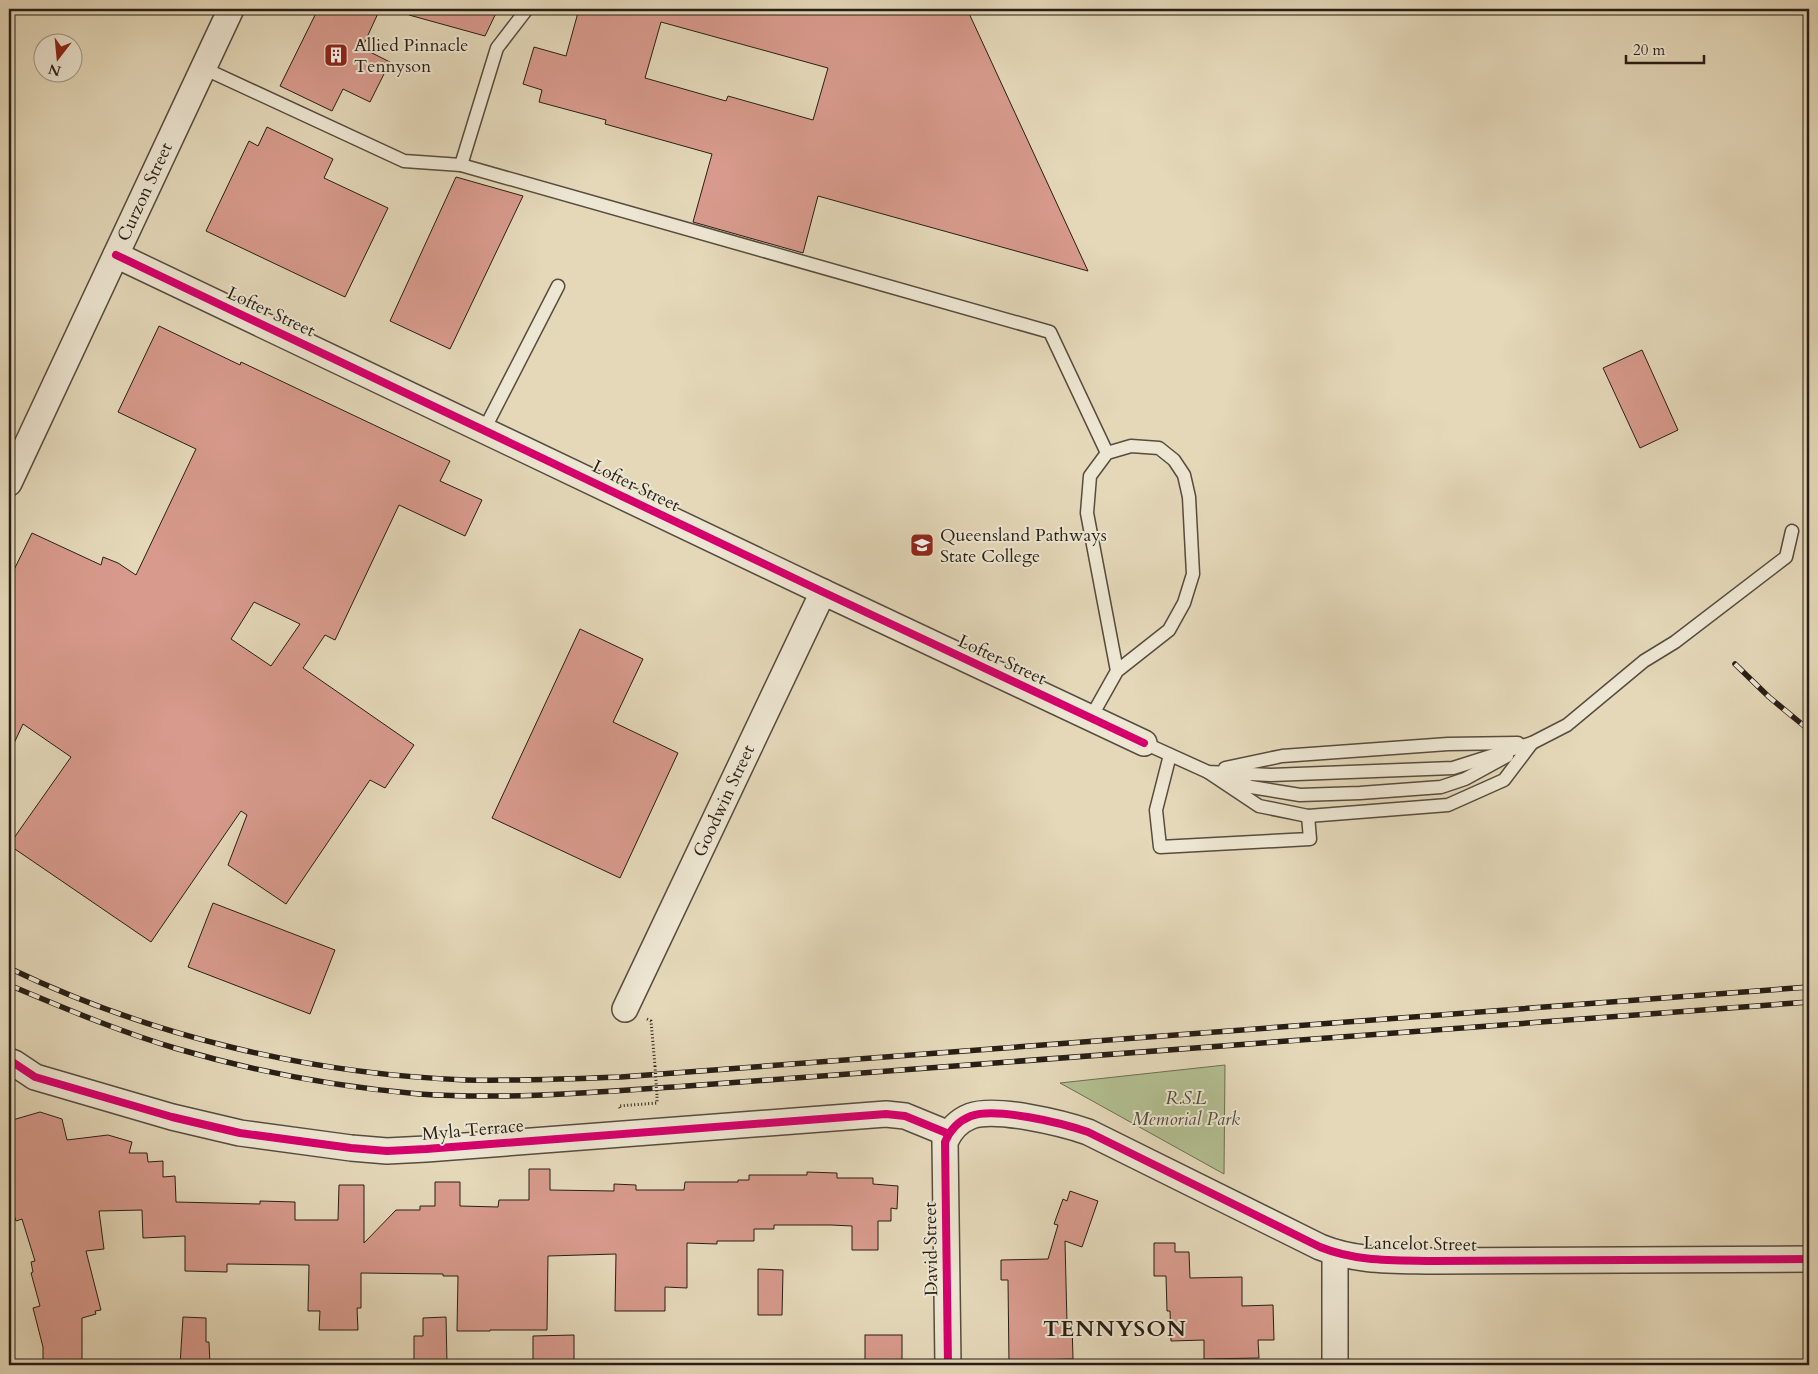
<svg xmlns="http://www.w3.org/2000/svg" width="1818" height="1374" font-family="Cardo,serif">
<rect width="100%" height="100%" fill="#e4d8b9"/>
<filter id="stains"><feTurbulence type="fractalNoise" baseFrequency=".004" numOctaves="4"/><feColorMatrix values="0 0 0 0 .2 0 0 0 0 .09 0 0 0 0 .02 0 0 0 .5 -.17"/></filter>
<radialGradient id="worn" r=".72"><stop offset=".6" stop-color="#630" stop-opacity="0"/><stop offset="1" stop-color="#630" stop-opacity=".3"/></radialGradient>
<polygon fill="#b2bf91" stroke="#6d6e53" points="1225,1065 1224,1174 1060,1083"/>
<g fill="#d79a8c" stroke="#281e15" fill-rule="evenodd">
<polygon points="318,9 380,9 362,48 390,62 370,102 343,89 332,111 280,86"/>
<polygon points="410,9 498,9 485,36 409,15"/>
<path d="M579,9H967L1088,271L818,196L803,253L693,222L712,154L605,124L606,120L539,102L542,90L523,84L534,47L566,56ZM661,22L828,68L813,120L728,96L726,101L645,78Z"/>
<polygon points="267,127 333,159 324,178 388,208 345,297 206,231 249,141 258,146"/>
<polygon points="456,177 523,196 450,349 390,321"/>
<path d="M159,326L240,365L241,362L450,461L440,481L482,500L465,536L399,505L335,640L325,635L303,668L414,745L385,788L370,780L286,904L228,865L247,815L241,811L151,942L9,845L71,757L23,724L9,754V580L32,533L101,565L103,557L118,563L136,575L196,449L118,412ZM254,602L300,624L271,666L231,639Z"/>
<polygon points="1642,350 1678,430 1640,448 1603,368"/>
<polygon points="580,629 643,659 613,722 678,753 620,878 492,818"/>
<polygon points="213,903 335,950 310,1014 188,967"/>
<polygon points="40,1112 62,1119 67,1140 108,1135 132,1142 129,1153 147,1153 148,1162 163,1161 163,1177 175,1176 176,1202 260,1204 260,1201 295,1202 295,1220 338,1220 339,1185 364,1185 364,1243 396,1210 420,1210 420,1206 435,1206 435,1182 460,1182 460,1206 498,1207 499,1200 529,1200 529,1169 550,1169 550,1190 614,1191 614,1184 636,1185 636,1190 684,1190 685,1182 738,1182 738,1180 749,1180 749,1175 807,1175 807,1172 837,1173 837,1178 873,1178 873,1184 898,1186 897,1209 891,1208 891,1221 878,1221 878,1250 852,1250 852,1226 831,1225 774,1225 774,1229 754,1229 754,1241 717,1241 717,1244 687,1243 687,1288 665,1287 665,1311 615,1311 616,1254 548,1256 547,1330 490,1330 490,1331 457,1331 458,1276 443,1276 443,1274 361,1273 361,1308 357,1308 358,1330 319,1330 320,1311 308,1311 309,1265 227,1264 227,1272 185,1271 185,1236 143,1238 142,1210 99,1211 104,1249 86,1251 101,1310 95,1311 96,1314 82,1318 82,1365 43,1365 43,1347 33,1308 40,1306 31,1273 33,1272 31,1262 35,1261 22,1219 16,1221 9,1200 9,1121"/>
<polygon points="1070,1191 1098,1201 1082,1247 1065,1241 1067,1324 1072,1324 1073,1359 1033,1360 1033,1364 1009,1364 1008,1280 1001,1280 1001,1260 1048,1259 1058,1225 1054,1224 1063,1199 1067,1201"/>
<polygon points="1154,1243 1175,1243 1175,1252 1189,1252 1190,1278 1242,1277 1242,1306 1273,1305 1274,1340 1258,1340 1259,1358 1204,1359 1204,1340 1171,1341 1170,1311 1167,1311 1166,1276 1154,1276"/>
<polygon points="758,1269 783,1270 782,1315 758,1315"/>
<polygon points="183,1317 206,1318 206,1342 209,1342 210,1365 180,1365"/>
<polygon points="446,1317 447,1363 414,1363 414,1336 423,1336 423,1318"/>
<polygon points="574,1335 574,1365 533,1365 533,1336"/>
<rect x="865" y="1335" width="37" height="27"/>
</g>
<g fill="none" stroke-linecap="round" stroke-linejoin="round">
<g stroke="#574c3e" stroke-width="15">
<g id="service">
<polyline points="203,68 404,161 461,165 1050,332 1107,453"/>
<polyline points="461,165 497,48 527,9"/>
<polyline points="484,430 558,286"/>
<polyline points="1090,719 1117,671 1169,630 1184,603 1193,574 1189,497 1184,475 1174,460 1159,448 1131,446 1107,453 1090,476 1087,513 1117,671"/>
<polyline points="1144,743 1208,772 1271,775 1453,768 1532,743 1567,725 1644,661 1675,642 1786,557 1792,531"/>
<polyline points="1170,755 1156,810 1160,847 1310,839 1308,816"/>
<polyline points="1225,768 1282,756 1448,744 1518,743"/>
<polyline points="1208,772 1259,806 1308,816 1448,805 1504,780 1532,743"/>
<polyline points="1226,778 1251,787 1300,795 1360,793 1441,787 1465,779 1507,756"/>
</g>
</g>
<g stroke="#574c3e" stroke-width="28">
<g id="minor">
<polyline points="116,255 823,592 1144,743"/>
<polyline points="9,483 231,9"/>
<polyline points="625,1009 823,592"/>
<polyline points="9,1061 14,1063 35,1077 172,1117 240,1133 351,1148 387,1151 426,1149 886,1114 905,1116 949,1134"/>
<path d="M948,1365L945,1142C950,1130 958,1121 971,1116C996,1107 1062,1123 1088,1132L1320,1247C1357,1262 1394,1260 1434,1261L1809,1259"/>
<polyline points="1335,1365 1335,1253"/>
</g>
</g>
<g stroke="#281e15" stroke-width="3" stroke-dasharray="1 2.5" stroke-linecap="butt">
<polyline points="647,1019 651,1021 655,1066"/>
<polyline points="620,1108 619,1106 657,1103 657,1096"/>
</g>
<use href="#service" stroke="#ede6d2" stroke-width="12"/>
<use href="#minor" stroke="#ede6d2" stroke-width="25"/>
<g stroke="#281e15" stroke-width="5.5">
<g id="rail">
<polyline points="1735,664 1769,697 1809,730"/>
<path d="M9,968C150,1036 309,1074 466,1080C517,1081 569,1079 621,1077L1809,987"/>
<path d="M9,985C64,1008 120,1032 178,1049C257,1072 338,1087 419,1094C508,1100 598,1092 687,1086L1809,1002"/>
</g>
</g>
<use href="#rail" stroke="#ede6d2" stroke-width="4" stroke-dasharray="11" stroke-linecap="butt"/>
<polyline stroke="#281e15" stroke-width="3" stroke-dasharray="1 2.5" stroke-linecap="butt" points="655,1066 657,1096"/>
<g stroke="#ede6d2" stroke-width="11">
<g id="cycleway">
<polyline points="116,255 823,592 1144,743"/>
<polyline points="9,1061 14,1063 35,1077 172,1117 240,1133 351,1148 387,1151 426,1149 886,1114 905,1116 949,1134"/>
<path d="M948,1365L945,1142C950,1130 958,1121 971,1116C996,1107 1062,1123 1088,1132L1320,1247C1357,1262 1394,1260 1434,1261L1809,1259"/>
</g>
</g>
<use href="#cycleway" stroke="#d6006c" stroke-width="8"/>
</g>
<defs>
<g id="building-square" transform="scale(1.25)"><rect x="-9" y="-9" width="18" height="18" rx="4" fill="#8f2418" stroke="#ede6d2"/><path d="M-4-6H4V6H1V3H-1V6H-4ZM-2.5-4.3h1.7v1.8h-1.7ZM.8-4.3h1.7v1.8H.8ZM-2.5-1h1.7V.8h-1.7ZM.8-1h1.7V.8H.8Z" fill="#fff"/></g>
<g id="school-square" transform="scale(1.25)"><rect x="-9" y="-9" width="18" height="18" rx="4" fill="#8f2418" stroke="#ede6d2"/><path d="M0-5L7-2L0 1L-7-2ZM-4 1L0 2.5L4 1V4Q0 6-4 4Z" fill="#fff"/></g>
</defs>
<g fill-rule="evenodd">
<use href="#building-square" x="336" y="55"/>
<use href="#school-square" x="922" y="545"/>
</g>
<g text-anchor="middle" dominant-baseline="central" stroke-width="4" stroke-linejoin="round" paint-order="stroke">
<g font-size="18" fill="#281e15" stroke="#ede6d2" text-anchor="start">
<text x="354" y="45">Allied Pinnacle<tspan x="354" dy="21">Tennyson</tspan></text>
<text x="940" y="535">Queensland Pathways<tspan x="940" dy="21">State College</tspan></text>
</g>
<g font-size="18" fill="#281e15" stroke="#ede6d2">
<text transform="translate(145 192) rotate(-65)">Curzon Street</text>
<text transform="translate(271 312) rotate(25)">Lofter Street</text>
<text transform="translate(636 486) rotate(26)">Lofter Street</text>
<text transform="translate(1002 660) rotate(25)">Lofter Street</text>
<text transform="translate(724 801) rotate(-65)">Goodwin Street</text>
<text transform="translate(473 1130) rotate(-5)">Myla Terrace</text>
<text transform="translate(1420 1244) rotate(1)">Lancelot Street</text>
<text transform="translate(931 1249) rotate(-91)">David Street</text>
</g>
<g font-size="18" font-style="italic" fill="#514e3a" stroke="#ede6d2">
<text x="1186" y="1098">R.S.L<tspan x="1186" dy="21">Memorial Park</tspan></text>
</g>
<g font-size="22" font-weight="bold" letter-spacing="1" fill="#281e15" stroke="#ede6d2">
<text x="1115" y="1329">TENNYSON</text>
</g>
</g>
<rect width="1818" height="1374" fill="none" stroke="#e4d8b9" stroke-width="30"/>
<rect x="10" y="10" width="1798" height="1354" fill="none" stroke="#281e15" stroke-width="2.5"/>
<rect x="15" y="15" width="1788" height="1344" fill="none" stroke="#281e15"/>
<g transform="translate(58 58) rotate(196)"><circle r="24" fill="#ede6d2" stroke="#9e9686"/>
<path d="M0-4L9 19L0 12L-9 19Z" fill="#8f2418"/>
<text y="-8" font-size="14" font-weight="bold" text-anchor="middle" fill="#281e15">N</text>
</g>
<path d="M1626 55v8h78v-8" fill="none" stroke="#281e15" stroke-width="2.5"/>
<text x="1633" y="55" font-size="15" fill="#281e15" stroke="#ede6d2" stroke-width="4" paint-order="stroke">20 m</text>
<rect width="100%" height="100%" filter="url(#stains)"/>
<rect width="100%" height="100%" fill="url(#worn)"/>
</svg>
